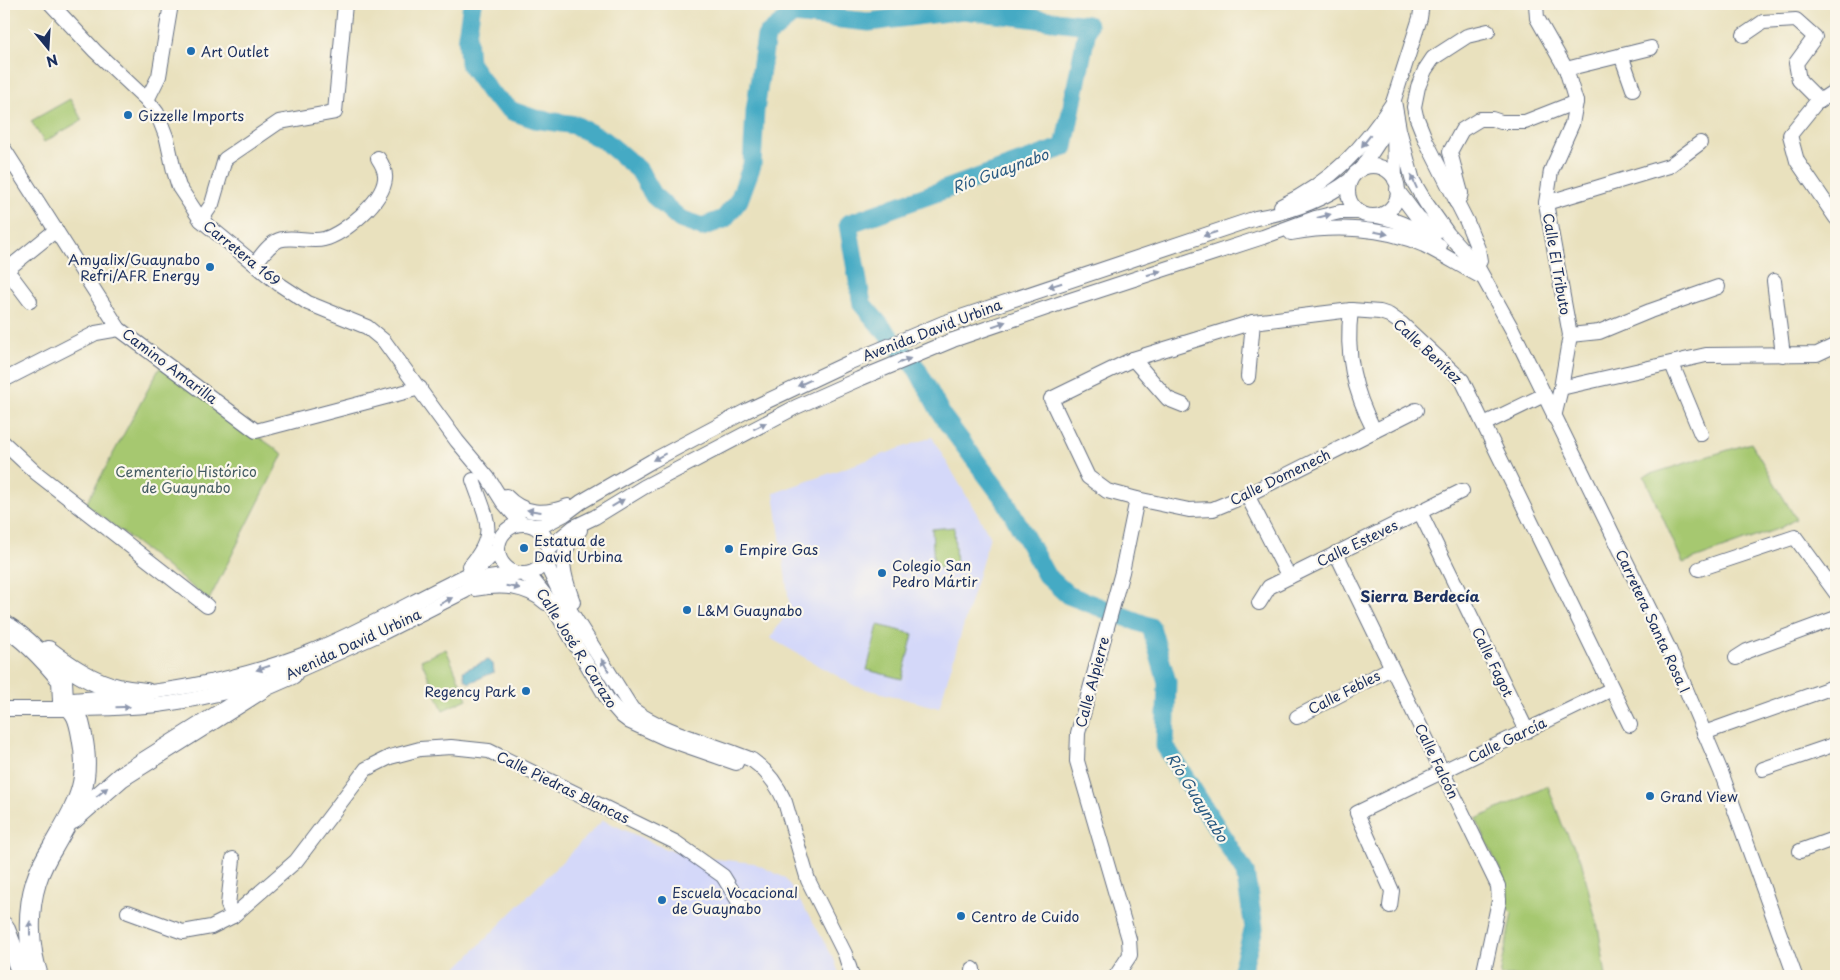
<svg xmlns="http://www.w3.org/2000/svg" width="1840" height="980" font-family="'Playpen Sans',sans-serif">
<rect width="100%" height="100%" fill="#fbf7ec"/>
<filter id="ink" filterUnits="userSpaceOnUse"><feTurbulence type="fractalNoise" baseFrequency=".02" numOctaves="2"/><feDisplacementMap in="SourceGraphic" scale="10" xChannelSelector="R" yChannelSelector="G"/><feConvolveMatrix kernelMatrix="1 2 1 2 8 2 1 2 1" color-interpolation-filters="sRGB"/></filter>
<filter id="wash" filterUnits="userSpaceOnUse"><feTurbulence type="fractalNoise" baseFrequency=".0096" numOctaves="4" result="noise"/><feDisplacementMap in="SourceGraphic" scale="20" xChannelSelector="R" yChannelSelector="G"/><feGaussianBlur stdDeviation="1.12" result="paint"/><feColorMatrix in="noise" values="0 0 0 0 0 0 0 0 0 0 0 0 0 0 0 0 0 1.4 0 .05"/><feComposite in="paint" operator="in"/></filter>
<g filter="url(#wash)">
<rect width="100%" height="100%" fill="#e9e1be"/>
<g fill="#d4d8f9">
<polygon points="932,437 990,536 939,708 855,686 770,638 790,609 774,493"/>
<polygon points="603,820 666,849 706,858 754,863 785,878 813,922 834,959 840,976 449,976"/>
</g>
<g fill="#a6c870" stroke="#607c67">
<polygon points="70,99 82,120 44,142 31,121"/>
<polygon points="160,367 283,454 209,600 86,504"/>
<polygon points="1751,443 1796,519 1780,528 1683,563 1644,476"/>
<polygon points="954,527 956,567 934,568 932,529"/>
<polygon points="878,625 913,634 902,679 867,670"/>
<polygon points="446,649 467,699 443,710 421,660"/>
<polygon points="1548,786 1562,824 1581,860 1599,932 1606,976 1500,976 1512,913 1507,908 1507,885 1476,819"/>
</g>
<polygon fill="#44aac4" stroke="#306c91" points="488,660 493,664 494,672 469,683 465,679 463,671"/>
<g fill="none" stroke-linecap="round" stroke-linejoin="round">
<polyline stroke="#44aac4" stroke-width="19" points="472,4 467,35 469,63 491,94 512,111 535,119 575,125 605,141 639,170 654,196 680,219 702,227 724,219 739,200 752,165 755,111 766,36 793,14 869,22 963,10 1088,25 1064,147 848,224 862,304 917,369 943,417 1005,500 1046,575 1068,595 1151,627 1167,682 1165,746 1245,872 1254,928 1240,976"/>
</g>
</g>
<g filter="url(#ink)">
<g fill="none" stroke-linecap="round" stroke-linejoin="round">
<g stroke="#636d80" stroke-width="16">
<g id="minor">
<polyline points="51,4 95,51 147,100 157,113 167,139 174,171 179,187 201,220 279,284 308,303 367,327 384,341 457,441 488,478 503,502 522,524"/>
<polyline points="1536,4 1537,18 1566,69 1576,102 1572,124 1551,171 1546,203 1570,335 1561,388 1554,417"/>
<polyline points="1744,35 1763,22 1796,20 1815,37 1796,63 1799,80 1820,101"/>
<polyline points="1621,55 1633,89"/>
<polyline points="1566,69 1651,48"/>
<polyline points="1836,90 1815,104 1790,135 1797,161 1836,218"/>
<polyline points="147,100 159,76 171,4"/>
<polyline points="1394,101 1399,129 1413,181 1426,203 1448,234 1477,266 1513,331 1669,649 1721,772 1795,976"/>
<polyline points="1394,127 1395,180"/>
<polyline points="4,149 119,329 256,431 420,388"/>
<circle cx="1373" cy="191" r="25"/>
<polyline points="1361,169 1382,137 1420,18 1422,4"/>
<polyline points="1397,190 1418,218 1435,233"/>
<polyline points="1456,202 1460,197 1461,193 1450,152 1462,130 1480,119 1492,119 1501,122 1525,122 1576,102"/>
<polyline points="1546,203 1669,166 1700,143"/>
<path d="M1281,206C1332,182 1364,147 1394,101"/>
<path d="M1377,216C1403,221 1419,231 1440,246"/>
<polyline points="201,220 212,204 225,159 279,122 335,112 345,4"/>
<path d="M1291,233C1334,225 1384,227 1424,245C1444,255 1463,267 1482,277"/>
<path d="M255,264C261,256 269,244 279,240C293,235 310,243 324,239C344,234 383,201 385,179C386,171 382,164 378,158"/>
<polyline points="1477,266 1480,261 1478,249 1467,222 1426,141 1416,116 1414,107 1418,87 1425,70 1433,58 1467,36 1488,31"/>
<polyline points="4,272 56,230"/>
<polyline points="4,276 12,277 30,301"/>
<polyline points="1774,281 1783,355"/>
<path d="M1351,310C1345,354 1354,391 1374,430"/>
<polyline points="1570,335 1599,332 1650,311 1718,287"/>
<polyline points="1133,359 1168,399 1183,405"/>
<polyline points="1672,364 1701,434"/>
<polyline points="1248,377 1253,322"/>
<polyline points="4,380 96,333 119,329"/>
<polyline points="1561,388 1706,355 1817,354 1836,345"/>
<polyline points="1416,410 1247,495 1213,509 1189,510 1137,499 1107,491 1088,477 1051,399 1133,359 1253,322 1351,310 1380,312 1389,315 1402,324 1462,380 1630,725"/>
<polyline points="1484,424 1544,395"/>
<polyline points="4,443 35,472 207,606"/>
<polyline points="1247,495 1289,577"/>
<path d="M506,496C524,515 545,515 568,506"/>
<polyline points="1420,512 1527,731"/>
<circle cx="523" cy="549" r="25"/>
<path d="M535,526H542L565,514L581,502L652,461L746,411L848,363L943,323L1256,218C1290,212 1322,201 1350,180"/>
<polyline points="549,550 558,540 574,527 595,517 644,487 796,407 859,379 953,340 1067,301 1263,237 1315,218 1340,212 1358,212"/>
<polyline points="1336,553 1498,886 1499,901 1483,976"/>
<path d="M547,558L549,570L564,601L632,709C662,732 717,745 752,760C766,770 778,786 785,802L808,880L845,954L852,976"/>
<path d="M470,566C499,533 486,518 473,480"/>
<polyline points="1699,569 1795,537 1836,593"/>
<polyline points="525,575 533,580 549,600 608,700 622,716 630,722 667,739 736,763"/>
<path d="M475,589C501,584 526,585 546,603"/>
<path d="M573,602C563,573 555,555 580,530"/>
<polyline points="1259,603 1269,587 1462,491"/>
<polyline points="1736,658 1747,651 1836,618"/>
<polyline points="283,677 382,633 465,591 482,579 516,574"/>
<path d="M72,700C153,694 234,683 310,652C364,630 415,600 467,575L482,565L498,549"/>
<path d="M4,709C55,709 107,710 158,705C193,701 228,692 263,682"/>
<polyline points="1297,717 1391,668"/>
<polyline points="1704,733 1836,686"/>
<polyline points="1763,769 1836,744"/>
<polyline points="1800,851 1836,838"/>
<polyline points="233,859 228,905 233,916"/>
<polyline points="1390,906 1392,891 1357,813 1612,689"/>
<polyline points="128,912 183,932 211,927 233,916 296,861 366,769 390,757 420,749 451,747 489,751 675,842 723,876 742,907"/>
<polyline points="973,969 973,976"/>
<polyline points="1116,976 1130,955 1129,939 1077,761 1078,733 1122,572 1137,499"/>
</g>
</g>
<g stroke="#636d80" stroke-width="22">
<g id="highway">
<path d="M4,625C27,639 45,659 62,680L63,701C77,711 79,719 82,736C92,785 76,806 53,847C46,858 40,869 36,882C27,911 28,947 38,976"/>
<path d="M48,651C69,667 92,683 118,689C127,691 137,692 146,693"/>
<polyline points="73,819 121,777 267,685 292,674"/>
<polyline points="4,927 23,976"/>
</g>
</g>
<use href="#minor" stroke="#fff" stroke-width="14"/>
<use href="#highway" stroke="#fff" stroke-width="20"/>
</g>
<defs><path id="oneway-solid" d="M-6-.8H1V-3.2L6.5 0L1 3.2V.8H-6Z" transform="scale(1.25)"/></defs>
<g fill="#8d97ae">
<use href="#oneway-solid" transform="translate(1366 141) rotate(128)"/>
<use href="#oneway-solid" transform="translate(1414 182) rotate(-114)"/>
<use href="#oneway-solid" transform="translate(1324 216) rotate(-15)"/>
<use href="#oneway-solid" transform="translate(1381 233) rotate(11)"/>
<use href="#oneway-solid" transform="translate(1210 234) rotate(162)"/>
<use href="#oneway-solid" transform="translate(1154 273) rotate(-18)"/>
<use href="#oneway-solid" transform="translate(1055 285) rotate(162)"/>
<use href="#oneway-solid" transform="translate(999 324) rotate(-19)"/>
<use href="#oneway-solid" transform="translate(904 361) rotate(-22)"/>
<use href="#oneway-solid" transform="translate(804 383) rotate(155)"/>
<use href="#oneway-solid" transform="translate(760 426) rotate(-27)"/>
<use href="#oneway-solid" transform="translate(659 457) rotate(152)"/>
<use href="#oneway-solid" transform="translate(618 503) rotate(-31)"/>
<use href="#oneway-solid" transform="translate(534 511) rotate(-172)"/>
<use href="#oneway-solid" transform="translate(513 587) rotate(10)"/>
<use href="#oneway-solid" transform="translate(446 601) rotate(-27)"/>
<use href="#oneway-solid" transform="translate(605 665) rotate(-121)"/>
<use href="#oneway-solid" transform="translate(263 668) rotate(162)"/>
<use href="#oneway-solid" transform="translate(123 707) rotate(-2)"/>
<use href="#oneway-solid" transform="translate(102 792) rotate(-39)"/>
<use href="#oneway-solid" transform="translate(30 928) rotate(-90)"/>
</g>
</g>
<g fill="#1f6fb2" stroke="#fbf7ec" stroke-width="2">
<circle cx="191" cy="51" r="5"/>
<circle cx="128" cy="115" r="5"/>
<circle cx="210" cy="267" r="5"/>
<circle cx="524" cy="548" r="5"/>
<circle cx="729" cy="549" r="5"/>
<circle cx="882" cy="573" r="5"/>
<circle cx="687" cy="610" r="5"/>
<circle cx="526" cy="691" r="5"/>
<circle cx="1650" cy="796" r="5"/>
<circle cx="662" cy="900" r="5"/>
<circle cx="961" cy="916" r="5"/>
</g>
<g text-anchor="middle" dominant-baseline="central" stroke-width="4.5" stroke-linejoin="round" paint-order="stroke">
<g font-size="14" fill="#1b2f5e" stroke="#fbf7ec" text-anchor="start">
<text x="201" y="51">Art Outlet</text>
<text x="138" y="115">Gizzelle Imports</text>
<text x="200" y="259" text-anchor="end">Amyalix/Guaynabo<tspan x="200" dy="16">Refri/AFR Energy</tspan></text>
<text x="534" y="540">Estatua de<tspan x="534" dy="16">David Urbina</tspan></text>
<text x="739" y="549">Empire Gas</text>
<text x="892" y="565">Colegio San<tspan x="892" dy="16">Pedro Mártir</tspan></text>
<text x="697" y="610">L&amp;M Guaynabo</text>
<text x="516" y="691" text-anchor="end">Regency Park</text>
<text x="1660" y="796">Grand View</text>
<text x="672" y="892">Escuela Vocacional<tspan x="672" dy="16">de Guaynabo</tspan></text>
<text x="971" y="916">Centro de Cuido</text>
</g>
<g font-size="14" fill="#1b2f5e" stroke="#fbf7ec">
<text transform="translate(242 253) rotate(39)">Carretera 169</text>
<text transform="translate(1557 264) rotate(80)">Calle El Tributo</text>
<text transform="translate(932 330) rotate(-21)">Avenida David Urbina</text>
<text transform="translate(1428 351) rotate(43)">Calle Benítez</text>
<text transform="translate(170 366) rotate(37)">Camino Amarilla</text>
<text transform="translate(1280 477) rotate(-26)">Calle Domenech</text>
<text transform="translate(1357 543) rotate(-26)">Calle Esteves</text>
<text transform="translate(1653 621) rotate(65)">Carretera Santa Rosa I</text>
<text transform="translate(353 644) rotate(-25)">Avenida David Urbina</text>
<text transform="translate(577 648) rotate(58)">Calle José R. Carazo</text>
<text transform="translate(1493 662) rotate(64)">Calle Fagot</text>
<text transform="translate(1092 682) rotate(-75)">Calle Alpierre</text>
<text transform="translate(1344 692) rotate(-27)">Calle Febles</text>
<text transform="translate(1507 740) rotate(-26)">Calle García</text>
<text transform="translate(1437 761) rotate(64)">Calle Falcón</text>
<text transform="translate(563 787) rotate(26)">Calle Piedras Blancas</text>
</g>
<g font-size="14" fill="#455d63" stroke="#fbf7ec">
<text x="186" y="471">Cementerio Histórico<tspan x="186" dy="16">de Guaynabo</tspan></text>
</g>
<g font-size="15" font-style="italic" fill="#295a82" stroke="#fbf7ec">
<text transform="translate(1000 170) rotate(-20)">Río Guaynabo</text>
<text transform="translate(1198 797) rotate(58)">Río Guaynabo</text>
</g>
<g font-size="15" font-weight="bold" fill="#1b2f5e" stroke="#fbf7ec">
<text x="1420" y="595">Sierra Berdecía</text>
</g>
</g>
<rect width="1840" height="980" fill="none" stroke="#fbf7ec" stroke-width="20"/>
<g transform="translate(48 48) rotate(162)" stroke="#fbf7ec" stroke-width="4" paint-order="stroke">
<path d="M0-4L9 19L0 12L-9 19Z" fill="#1b2f5e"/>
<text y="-8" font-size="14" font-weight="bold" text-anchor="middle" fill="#1b2f5e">N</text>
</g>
</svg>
